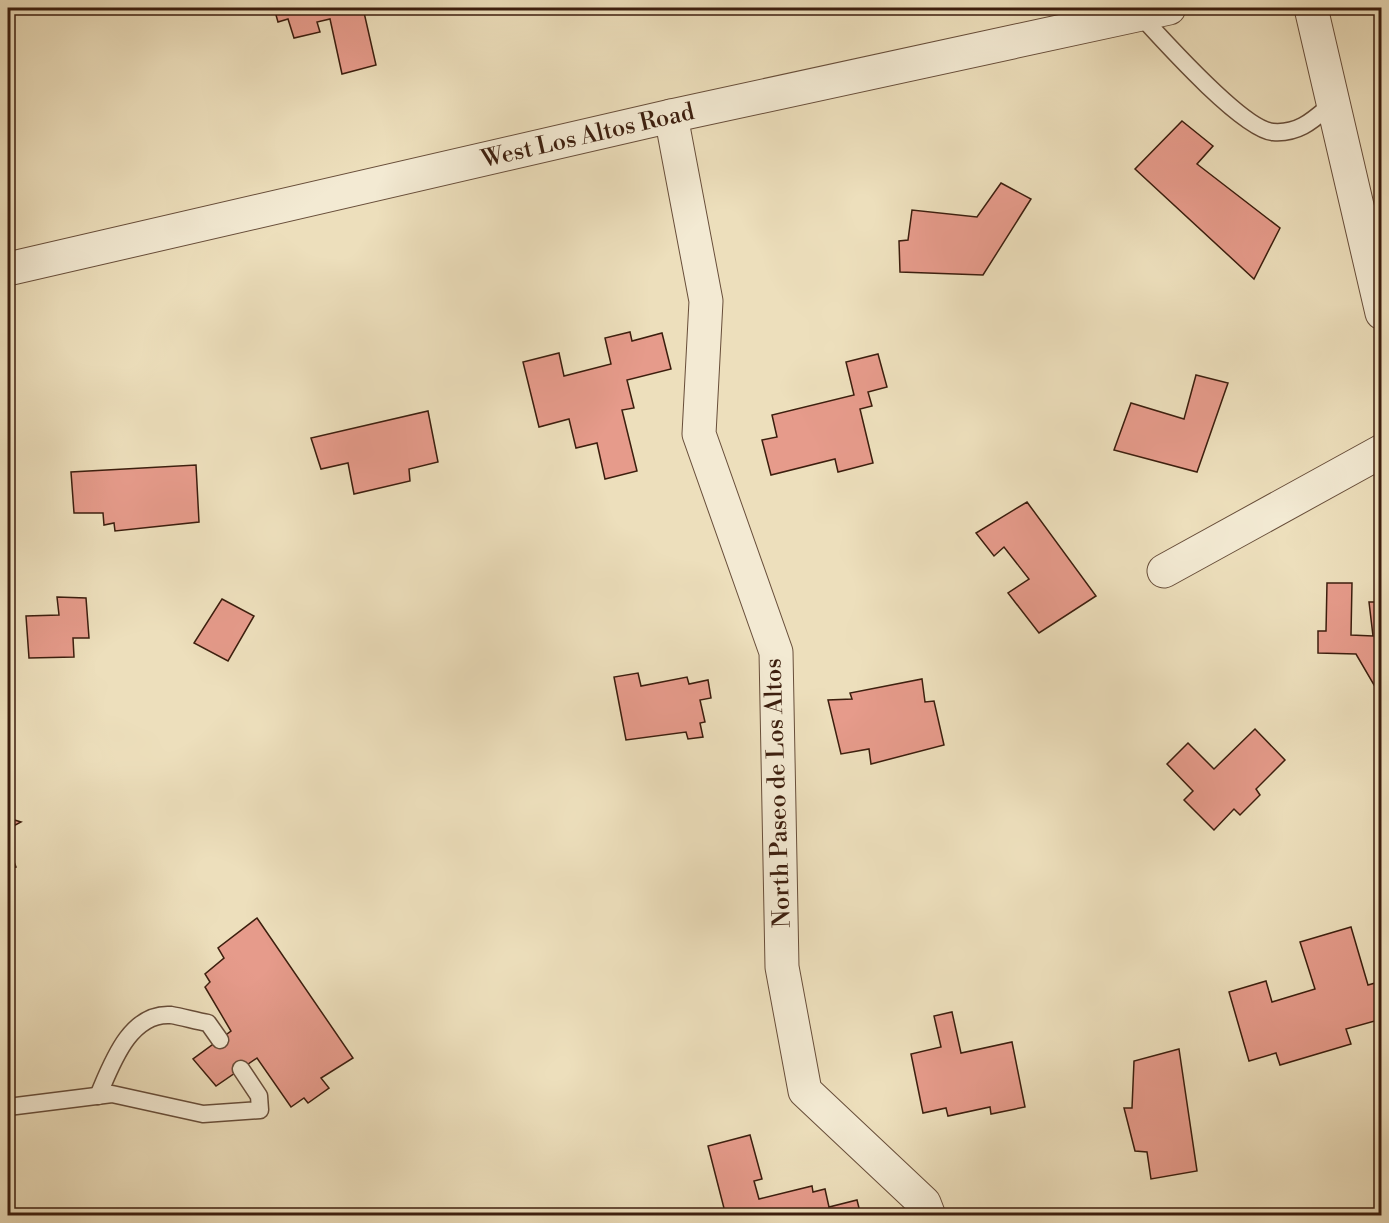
<svg xmlns="http://www.w3.org/2000/svg" width="1389" height="1223" font-family="'Libre Bodoni',serif">
<rect width="100%" height="100%" fill="#eddfbc"/>
<filter id="stains"><feTurbulence type="fractalNoise" baseFrequency=".00333" numOctaves="4"/><feColorMatrix values="0 0 0 0 .2 0 0 0 0 .09 0 0 0 0 .02 0 0 0 .5 -.17"/></filter>
<radialGradient id="worn" r=".72"><stop offset=".6" stop-color="#630" stop-opacity="0"/><stop offset="1" stop-color="#630" stop-opacity=".3"/></radialGradient>
<g fill="#e69b8b" stroke="#3c1e0e" stroke-width="1.5">
<polygon points="274,8 363,8 376,65 342,74 330,19 317,22 320,32 294,38 288,19 278,22"/>
<polygon points="1182,121 1213,146 1197,164 1280,228 1254,279 1135,169"/>
<polygon points="1001,183 1031,199 983,275 900,272 899,241 908,240 912,210 977,217"/>
<polygon points="630,332 632,341 662,333 671,369 627,380 634,408 622,410 637,471 605,479 597,443 576,448 569,419 539,427 523,362 559,353 564,376 611,364 605,338"/>
<polygon points="878,354 887,387 868,392 872,406 860,409 873,463 838,472 835,459 771,475 762,440 777,437 772,415 854,395 846,362"/>
<polygon points="1196,375 1228,383 1197,472 1114,450 1131,403 1184,419"/>
<polygon points="428,411 438,462 409,469 410,481 354,494 348,463 321,469 311,438"/>
<polygon points="196,465 199,522 115,531 114,523 104,525 103,513 74,513 71,472"/>
<polygon points="1027,502 1096,596 1039,633 1008,593 1029,579 1004,547 994,556 976,533"/>
<polygon points="1327,583 1352,583 1351,635 1373,636 1369,602 1382,602 1382,685 1378,680 1374,685 1356,654 1318,653 1318,631 1326,631"/>
<polygon points="57,597 86,598 89,638 73,638 74,657 29,658 26,616 59,615"/>
<polygon points="222,599 254,616 228,661 194,643"/>
<polygon points="638,673 641,686 687,677 689,684 708,680 711,698 700,700 705,722 700,723 703,737 688,739 686,732 626,740 614,677"/>
<polygon points="922,679 925,702 934,701 944,745 871,764 869,749 841,754 828,700 852,699 850,693"/>
<polygon points="1255,729 1285,760 1256,789 1260,795 1240,815 1234,809 1214,830 1184,800 1193,791 1167,764 1188,743 1214,769"/>
<polygon points="8,818 21,822 8,829"/>
<polygon points="8,846 16,867 8,870"/>
<polygon points="257,918 353,1058 321,1078 329,1088 308,1103 304,1098 291,1107 257,1058 216,1086 193,1059 231,1031 205,987 210,982 205,974 224,958 218,948"/>
<polygon points="1351,927 1368,985 1382,981 1382,1019 1346,1029 1351,1044 1280,1065 1276,1053 1249,1061 1229,992 1266,981 1272,1002 1315,989 1300,942"/>
<polygon points="952,1012 961,1053 1012,1042 1025,1107 991,1114 990,1107 948,1116 946,1108 923,1113 911,1054 941,1047 934,1016"/>
<polygon points="1179,1049 1197,1171 1151,1179 1147,1152 1135,1151 1124,1108 1132,1108 1134,1061"/>
<polygon points="750,1135 762,1179 754,1181 759,1199 812,1186 813,1192 825,1189 829,1207 857,1200 861,1216 726,1216 708,1146"/>
</g>
<g fill="none" stroke-linecap="round" stroke-linejoin="round">
<g stroke="#684e3a" stroke-width="19">
<g id="lane">
<path d="M1139,14C1161,38 1243,130 1273,132C1300,134 1314,119 1333,103"/>
<path d="M98,1096C111,1066 129,1012 171,1015C183,1017 196,1021 208,1023L220,1040"/>
<polyline points="8,1107 112,1094 203,1114 260,1110 259,1096 241,1069"/>
</g>
</g>
<g stroke="#684e3a" stroke-width="35">
<g id="street">
<polyline points="1311,8 1382,313"/>
<polyline points="671,116 706,301 699,434 776,652 782,967 805,1091 924,1203 929,1216"/>
<polyline points="8,269 671,116 1169,8"/>
<polyline points="1164,571 1382,451"/>
</g>
</g>
<use href="#lane" stroke="#f3ead3" stroke-width="16"/>
<use href="#street" stroke="#f3ead3" stroke-width="33"/>
</g>
<g text-anchor="middle" dominant-baseline="central" stroke-width="5" stroke-linejoin="round" paint-order="stroke">
<g font-size="24" fill="#3c1e0e" stroke="#f3ead3">
<text transform="translate(588 136) rotate(-13)">West Los Altos Road</text>
<text transform="translate(778 793) rotate(-92)">North Paseo de Los Altos</text>
</g>
</g>
<rect width="1389" height="1223" fill="none" stroke="#eddfbc" stroke-width="30"/>
<rect x="9" y="9" width="1371" height="1205" fill="none" stroke="#3c1e0e" stroke-width="3"/>
<rect x="15" y="15" width="1359" height="1193" fill="none" stroke="#3c1e0e" stroke-width="1.5"/>
<rect width="100%" height="100%" filter="url(#stains)"/>
<rect width="100%" height="100%" fill="url(#worn)"/>
</svg>
